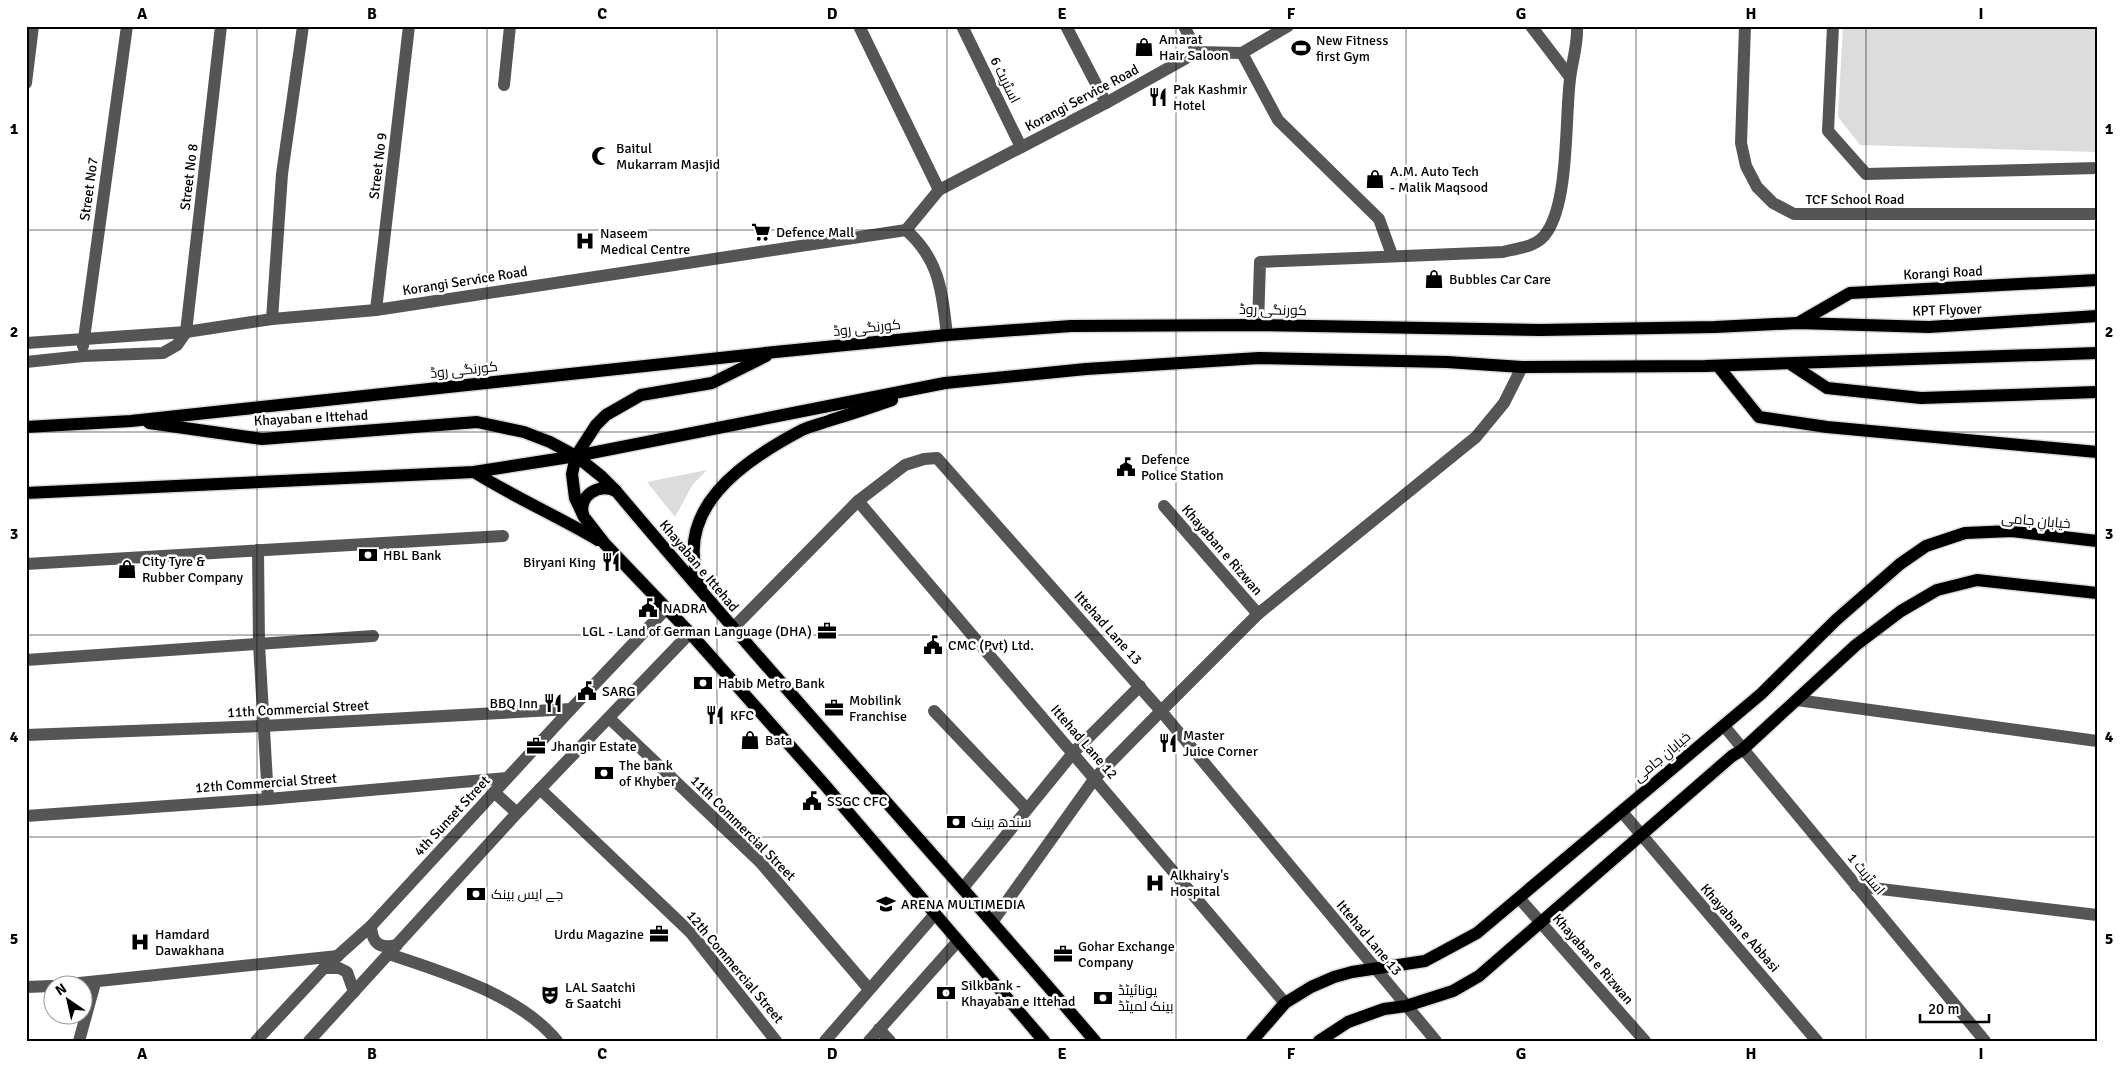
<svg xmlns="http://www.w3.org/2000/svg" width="2123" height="1067" font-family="Signika,Cairo,sans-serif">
<rect width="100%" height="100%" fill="#fff"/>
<g fill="#dcdcdc">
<polygon points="1843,26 2097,26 2097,152 1860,145 1838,117"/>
<polygon points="707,470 693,484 675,517 647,482"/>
</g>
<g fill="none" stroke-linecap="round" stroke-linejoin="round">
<g stroke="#dbdbdb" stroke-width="15">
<g id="major">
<polyline points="1798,323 1850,293 2097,280"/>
<polyline points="766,356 712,383 641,395 606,415 596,425 576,456 572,474 575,498 584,517 605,544 690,633 824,784 1044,1041"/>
<polyline points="1792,365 1827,388 1921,398 2097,392"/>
<polyline points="1718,366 1759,417 1827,427 2097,452"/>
<path d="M149,423L262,439L477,422L524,432L550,442L576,456L601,476L616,491C772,677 937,856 1095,1041"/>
<polyline points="26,427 131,421 775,352 947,335 1071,326 1258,325 1541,330 1715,327 1798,323 1929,327 2097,316"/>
<path d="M474,472C514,497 557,516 598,540"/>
<polyline points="26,493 474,472 576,456 945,383 1086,369 1259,358 1447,362 1522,367 1705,366 2097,353"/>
<path d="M583,515C578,495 599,483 616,491"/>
<path d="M701,586C670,510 743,461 802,430C810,426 821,424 831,420C851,414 872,407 892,400"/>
<polyline points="1252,1041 1285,1003 1311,987 1334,977 1352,972 1425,961 1477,933 1761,694 1836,620 1900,564 1926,546 1965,533 2012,531 2097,541"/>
<polyline points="1319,1041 1348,1022 1384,1009 1406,1006 1453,991 1479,976 1732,756 1742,750 1856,645 1901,611 1937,590 1977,580 2097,593"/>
</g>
</g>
<g stroke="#555" stroke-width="12">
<polyline points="859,26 939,190"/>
<polyline points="962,26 1021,147"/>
<polyline points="1066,26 1106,103"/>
<polyline points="1184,26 1197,52"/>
<polyline points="1531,26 1570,77"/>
<polyline points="1745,26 1741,143 1746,166 1757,187 1773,203 1794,214 2097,214"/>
<polyline points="1833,26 1828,131 1866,174 2097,168"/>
<polyline points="1242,53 1278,120 1379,219 1392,255"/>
<polyline points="26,83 33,26"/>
<polyline points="504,85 510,26"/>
<path d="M906,230C940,260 942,292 947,335"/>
<polyline points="376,310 409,26"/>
<polyline points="272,319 282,174 303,26"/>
<path d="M1258,325L1260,262L1503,252C1519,248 1538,247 1547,232C1569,200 1565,119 1570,79C1572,61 1578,45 1577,26"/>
<polyline points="26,343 186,332 272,319 376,310 906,230 939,190 1106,103 1197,52 1242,53 1288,26"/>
<polyline points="83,346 127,26"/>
<polyline points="26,362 83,356 163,353 177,345 186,332 221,26"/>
<polyline points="858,501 1285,1003"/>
<polyline points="1164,506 1258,614"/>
<polyline points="258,550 259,644 268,799"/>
<polyline points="26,564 503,536"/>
<polyline points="733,628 858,501 905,465 924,459 937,458 1161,711 1436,1041"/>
<polyline points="26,660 373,636"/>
<polyline points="1797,700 2097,741"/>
<polyline points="934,711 1027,809"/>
<polyline points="609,718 761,863 869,989"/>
<polyline points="1724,726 1985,1041"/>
<polyline points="26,735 263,726 571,709"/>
<polyline points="540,789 691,933 776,1041"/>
<polyline points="494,792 517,813"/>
<polyline points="1622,812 1817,1041"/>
<polyline points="26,816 268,799 507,778"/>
<polyline points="1856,886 2097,915"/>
<polyline points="963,888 1073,753 1140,686"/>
<polyline points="1519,898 1645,1041"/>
<polyline points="993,921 1095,778 1161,711 1258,614 1476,437 1504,403 1522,367"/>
<path d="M371,926C372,944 380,949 397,945"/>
<path d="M389,954C443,972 520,995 557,1041"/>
<polyline points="324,968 339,968 347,972 354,992"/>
<polyline points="70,984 338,956"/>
<polyline points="26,987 52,986"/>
<polyline points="879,1029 890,1041"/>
<polyline points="79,1041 95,983"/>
<polyline points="256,1041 324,968 371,926 571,709 666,609"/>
<polyline points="309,1041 517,813 690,633"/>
<polyline points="825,1041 935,914"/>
<polyline points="869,1041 958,941"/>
</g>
<use href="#major" stroke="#000" stroke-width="12"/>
</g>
<path fill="none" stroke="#000" stroke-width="1" stroke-opacity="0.55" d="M257,26V1041M487,26V1041M717,26V1041M947,26V1041M1176,26V1041M1406,26V1041M1636,26V1041M1866,26V1041M26,230H2097M26,432H2097M26,635H2097M26,837H2097"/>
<defs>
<g id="shop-bare" transform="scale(1.5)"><path d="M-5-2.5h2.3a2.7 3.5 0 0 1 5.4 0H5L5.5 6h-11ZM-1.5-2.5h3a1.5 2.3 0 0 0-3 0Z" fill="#000" stroke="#fff" stroke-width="2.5" paint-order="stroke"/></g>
<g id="stadium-bare" transform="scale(1.5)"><path d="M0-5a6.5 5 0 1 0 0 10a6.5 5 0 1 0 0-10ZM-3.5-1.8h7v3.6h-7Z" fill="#000" stroke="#fff" stroke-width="2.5" paint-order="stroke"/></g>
<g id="restaurant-bare" transform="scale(1.5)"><path d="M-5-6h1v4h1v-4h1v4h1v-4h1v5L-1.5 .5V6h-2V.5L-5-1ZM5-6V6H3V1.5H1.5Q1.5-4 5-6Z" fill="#000" stroke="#fff" stroke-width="2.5" paint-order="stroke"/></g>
<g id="mosque-bare" transform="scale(1.5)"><path d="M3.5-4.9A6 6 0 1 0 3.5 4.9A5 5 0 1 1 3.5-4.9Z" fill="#000" stroke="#fff" stroke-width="2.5" paint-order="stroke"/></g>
<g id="supermarket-bare" transform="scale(1.5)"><path d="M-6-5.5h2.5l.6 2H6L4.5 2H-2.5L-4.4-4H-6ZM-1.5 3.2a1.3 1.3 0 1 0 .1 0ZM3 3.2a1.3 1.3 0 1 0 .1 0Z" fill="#000" stroke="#fff" stroke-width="2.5" paint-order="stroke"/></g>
<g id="hospital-bare" transform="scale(1.5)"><path d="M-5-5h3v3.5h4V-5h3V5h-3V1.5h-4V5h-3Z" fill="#000" stroke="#fff" stroke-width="2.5" paint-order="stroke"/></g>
<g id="civic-bare" transform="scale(1.5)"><path d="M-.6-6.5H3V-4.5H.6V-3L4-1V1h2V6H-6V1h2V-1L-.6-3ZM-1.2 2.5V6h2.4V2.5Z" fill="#000" stroke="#fff" stroke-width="2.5" paint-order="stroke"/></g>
<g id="bank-bare" transform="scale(1.5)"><path d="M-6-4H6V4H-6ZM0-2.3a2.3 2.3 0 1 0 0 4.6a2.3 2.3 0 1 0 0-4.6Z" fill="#000" stroke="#fff" stroke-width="2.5" paint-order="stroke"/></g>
<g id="office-bare" transform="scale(1.5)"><path d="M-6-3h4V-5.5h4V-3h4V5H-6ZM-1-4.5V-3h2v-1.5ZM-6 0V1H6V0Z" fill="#000" stroke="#fff" stroke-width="2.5" paint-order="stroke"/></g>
<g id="university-bare" transform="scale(1.5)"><path d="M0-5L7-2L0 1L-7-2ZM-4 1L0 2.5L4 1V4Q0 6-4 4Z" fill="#000" stroke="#fff" stroke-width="2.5" paint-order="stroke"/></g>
<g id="theatre-bare" transform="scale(1.5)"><path d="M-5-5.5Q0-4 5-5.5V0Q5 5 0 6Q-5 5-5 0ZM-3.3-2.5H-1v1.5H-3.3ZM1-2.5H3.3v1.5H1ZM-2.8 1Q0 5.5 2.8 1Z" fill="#000" stroke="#fff" stroke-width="2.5" paint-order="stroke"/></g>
</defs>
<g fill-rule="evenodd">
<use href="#shop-bare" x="1144" y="47"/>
<use href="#stadium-bare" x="1301" y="48"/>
<use href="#restaurant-bare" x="1158" y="97"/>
<use href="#mosque-bare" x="601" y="156"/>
<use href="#shop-bare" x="1375" y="179"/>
<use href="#supermarket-bare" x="761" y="232"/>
<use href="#hospital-bare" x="585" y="241"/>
<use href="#shop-bare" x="1434" y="279"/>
<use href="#civic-bare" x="1126" y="467"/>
<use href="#bank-bare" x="368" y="555"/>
<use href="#restaurant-bare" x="611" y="562"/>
<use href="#shop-bare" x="127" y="569"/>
<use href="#civic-bare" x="648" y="608"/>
<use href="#office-bare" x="827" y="631"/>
<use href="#civic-bare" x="933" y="645"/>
<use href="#bank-bare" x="703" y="683"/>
<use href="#civic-bare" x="587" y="691"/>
<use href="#restaurant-bare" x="553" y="703"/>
<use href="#office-bare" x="834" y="708"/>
<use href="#restaurant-bare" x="715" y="715"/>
<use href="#shop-bare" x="750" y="740"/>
<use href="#restaurant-bare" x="1168" y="743"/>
<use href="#office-bare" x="536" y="746"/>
<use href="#bank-bare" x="604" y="773"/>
<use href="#civic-bare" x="812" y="801"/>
<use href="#bank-bare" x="956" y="822"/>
<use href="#hospital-bare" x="1155" y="883"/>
<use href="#bank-bare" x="476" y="894"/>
<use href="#university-bare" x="886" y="904"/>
<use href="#office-bare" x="659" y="934"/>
<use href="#hospital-bare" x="140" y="942"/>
<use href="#office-bare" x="1063" y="954"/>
<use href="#bank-bare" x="946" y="993"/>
<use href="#theatre-bare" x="550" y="995"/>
<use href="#bank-bare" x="1103" y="998"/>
</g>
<g text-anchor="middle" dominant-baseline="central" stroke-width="5" stroke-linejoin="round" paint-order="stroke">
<g font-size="14" fill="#000" stroke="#fff" text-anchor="start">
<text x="1159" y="39">Amarat<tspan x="1159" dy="16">Hair Saloon</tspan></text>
<text x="1316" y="40">New Fitness<tspan x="1316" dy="16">first Gym</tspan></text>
<text x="1173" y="89">Pak Kashmir<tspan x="1173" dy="16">Hotel</tspan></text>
<text x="616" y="148">Baitul<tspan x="616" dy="16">Mukarram Masjid</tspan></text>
<text x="1390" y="171">A.M. Auto Tech<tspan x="1390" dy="16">- Malik Maqsood</tspan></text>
<text x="776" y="232">Defence Mall</text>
<text x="600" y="233">Naseem<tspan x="600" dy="16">Medical Centre</tspan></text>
<text x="1449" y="279">Bubbles Car Care</text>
<text x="1141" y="459">Defence<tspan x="1141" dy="16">Police Station</tspan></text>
<text x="383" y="555">HBL Bank</text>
<text x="142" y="561">City Tyre &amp;<tspan x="142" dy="16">Rubber Company</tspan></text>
<text x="596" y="562" text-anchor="end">Biryani King</text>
<text x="663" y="608">NADRA</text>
<text x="812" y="631" text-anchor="end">LGL - Land of German Language (DHA)</text>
<text x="948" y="645">CMC (Pvt) Ltd.</text>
<text x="718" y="683">Habib Metro Bank</text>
<text x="602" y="691">SARG</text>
<text x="849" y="700">Mobilink<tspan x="849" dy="16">Franchise</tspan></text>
<text x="538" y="703" text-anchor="end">BBQ Inn</text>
<text x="730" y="715">KFC</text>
<text x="1183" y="735">Master<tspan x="1183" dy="16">Juice Corner</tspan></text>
<text x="765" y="740">Bata</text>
<text x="551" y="746">Jhangir Estate</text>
<text x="619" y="765">The bank<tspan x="619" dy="16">of Khyber</tspan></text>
<text x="827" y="801">SSGC CFC</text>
<text x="971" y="822">سندھ بینک</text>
<text x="1170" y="875">Alkhairy's<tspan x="1170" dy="16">Hospital</tspan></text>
<text x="491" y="894">جے ایس بینک</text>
<text x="901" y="904">ARENA MULTIMEDIA</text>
<text x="155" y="934">Hamdard<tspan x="155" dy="16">Dawakhana</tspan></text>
<text x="644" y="934" text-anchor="end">Urdu Magazine</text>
<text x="1078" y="946">Gohar Exchange<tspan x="1078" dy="16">Company</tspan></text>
<text x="961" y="985">Silkbank -<tspan x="961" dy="16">Khayaban e Ittehad</tspan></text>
<text x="565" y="987">LAL Saatchi<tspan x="565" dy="16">&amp; Saatchi</tspan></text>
<text x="1118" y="990">یونائیٹڈ<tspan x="1118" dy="16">بینک لمیٹڈ</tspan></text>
</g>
<g font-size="14" fill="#000" stroke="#fff">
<text transform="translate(1005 80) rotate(64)">اسٹریٹ 6</text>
<text transform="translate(1082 98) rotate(-28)">Korangi Service Road</text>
<text transform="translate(378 166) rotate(-83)">Street No 9</text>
<text transform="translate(189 177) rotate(-83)">Street No 8</text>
<text transform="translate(89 189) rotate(-82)">Street No7</text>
<text x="1855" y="199">TCF School Road</text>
<text transform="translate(1943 273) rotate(-3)">Korangi Road</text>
<text transform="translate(465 281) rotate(-9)">Korangi Service Road</text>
<text transform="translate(1273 310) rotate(1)">کورنگی روڈ</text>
<text transform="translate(1947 310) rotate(-2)">KPT Flyover</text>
<text transform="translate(867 328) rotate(-6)">کورنگی روڈ</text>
<text transform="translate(464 370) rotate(-6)">کورنگی روڈ</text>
<text transform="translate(311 418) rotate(-3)">Khayaban e Ittehad</text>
<text transform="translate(2036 521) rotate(5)">خیابانِ جامی</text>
<text transform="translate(1222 550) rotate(49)">Khayaban e Rizwan</text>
<text transform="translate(699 566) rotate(50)">Khayaban e Ittehad</text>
<text transform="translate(1108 628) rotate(48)">Ittehad Lane 13</text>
<text transform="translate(298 709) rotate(-3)">11th Commercial Street</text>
<text transform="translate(1084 742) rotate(49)">Ittehad Lane 12</text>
<text transform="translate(1662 757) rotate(-40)">خیابانِ جامی</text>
<text transform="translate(266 783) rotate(-4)">12th Commercial Street</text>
<text transform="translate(452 816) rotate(-47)">4th Sunset Street</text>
<text transform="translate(743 828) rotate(45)">11th Commercial Street</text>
<text transform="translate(1866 874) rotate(50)">اسٹریٹ 1</text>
<text transform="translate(1740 928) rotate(49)">Khayaban e Abbasi</text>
<text transform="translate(1369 938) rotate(50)">Ittehad Lane 13</text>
<text transform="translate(1593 959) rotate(49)">Khayaban e Rizwan</text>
<text transform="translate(735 967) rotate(50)">12th Commercial Street</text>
</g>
</g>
<rect width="2123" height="1067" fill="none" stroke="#ffffff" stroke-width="55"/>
<g transform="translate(68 1000) rotate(326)"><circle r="24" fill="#ffffff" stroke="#999999"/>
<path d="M0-4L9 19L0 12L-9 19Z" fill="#000000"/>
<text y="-8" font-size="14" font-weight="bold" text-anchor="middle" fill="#000000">N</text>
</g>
<path d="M1920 1014v8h69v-8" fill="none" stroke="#000000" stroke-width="2.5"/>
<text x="1928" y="1014" font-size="15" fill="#000000" stroke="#ffffff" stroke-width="4" paint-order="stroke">20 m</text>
<rect x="28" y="28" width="2068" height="1012" fill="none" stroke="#000" stroke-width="2"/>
<g font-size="16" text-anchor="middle" font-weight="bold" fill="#000">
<text x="142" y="19">A</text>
<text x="372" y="19">B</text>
<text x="602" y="19">C</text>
<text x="832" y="19">D</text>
<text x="1062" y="19">E</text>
<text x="1291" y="19">F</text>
<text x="1521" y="19">G</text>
<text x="1751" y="19">H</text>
<text x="1981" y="19">I</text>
<text x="14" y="134">1</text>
<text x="2109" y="134">1</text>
<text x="14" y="337">2</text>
<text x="2109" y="337">2</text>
<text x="14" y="539">3</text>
<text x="2109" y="539">3</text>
<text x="14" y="742">4</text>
<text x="2109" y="742">4</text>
<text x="14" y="944">5</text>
<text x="2109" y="944">5</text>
<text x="142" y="1059">A</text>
<text x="372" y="1059">B</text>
<text x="602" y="1059">C</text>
<text x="832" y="1059">D</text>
<text x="1062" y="1059">E</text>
<text x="1291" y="1059">F</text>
<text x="1521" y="1059">G</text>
<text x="1751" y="1059">H</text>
<text x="1981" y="1059">I</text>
</g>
</svg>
